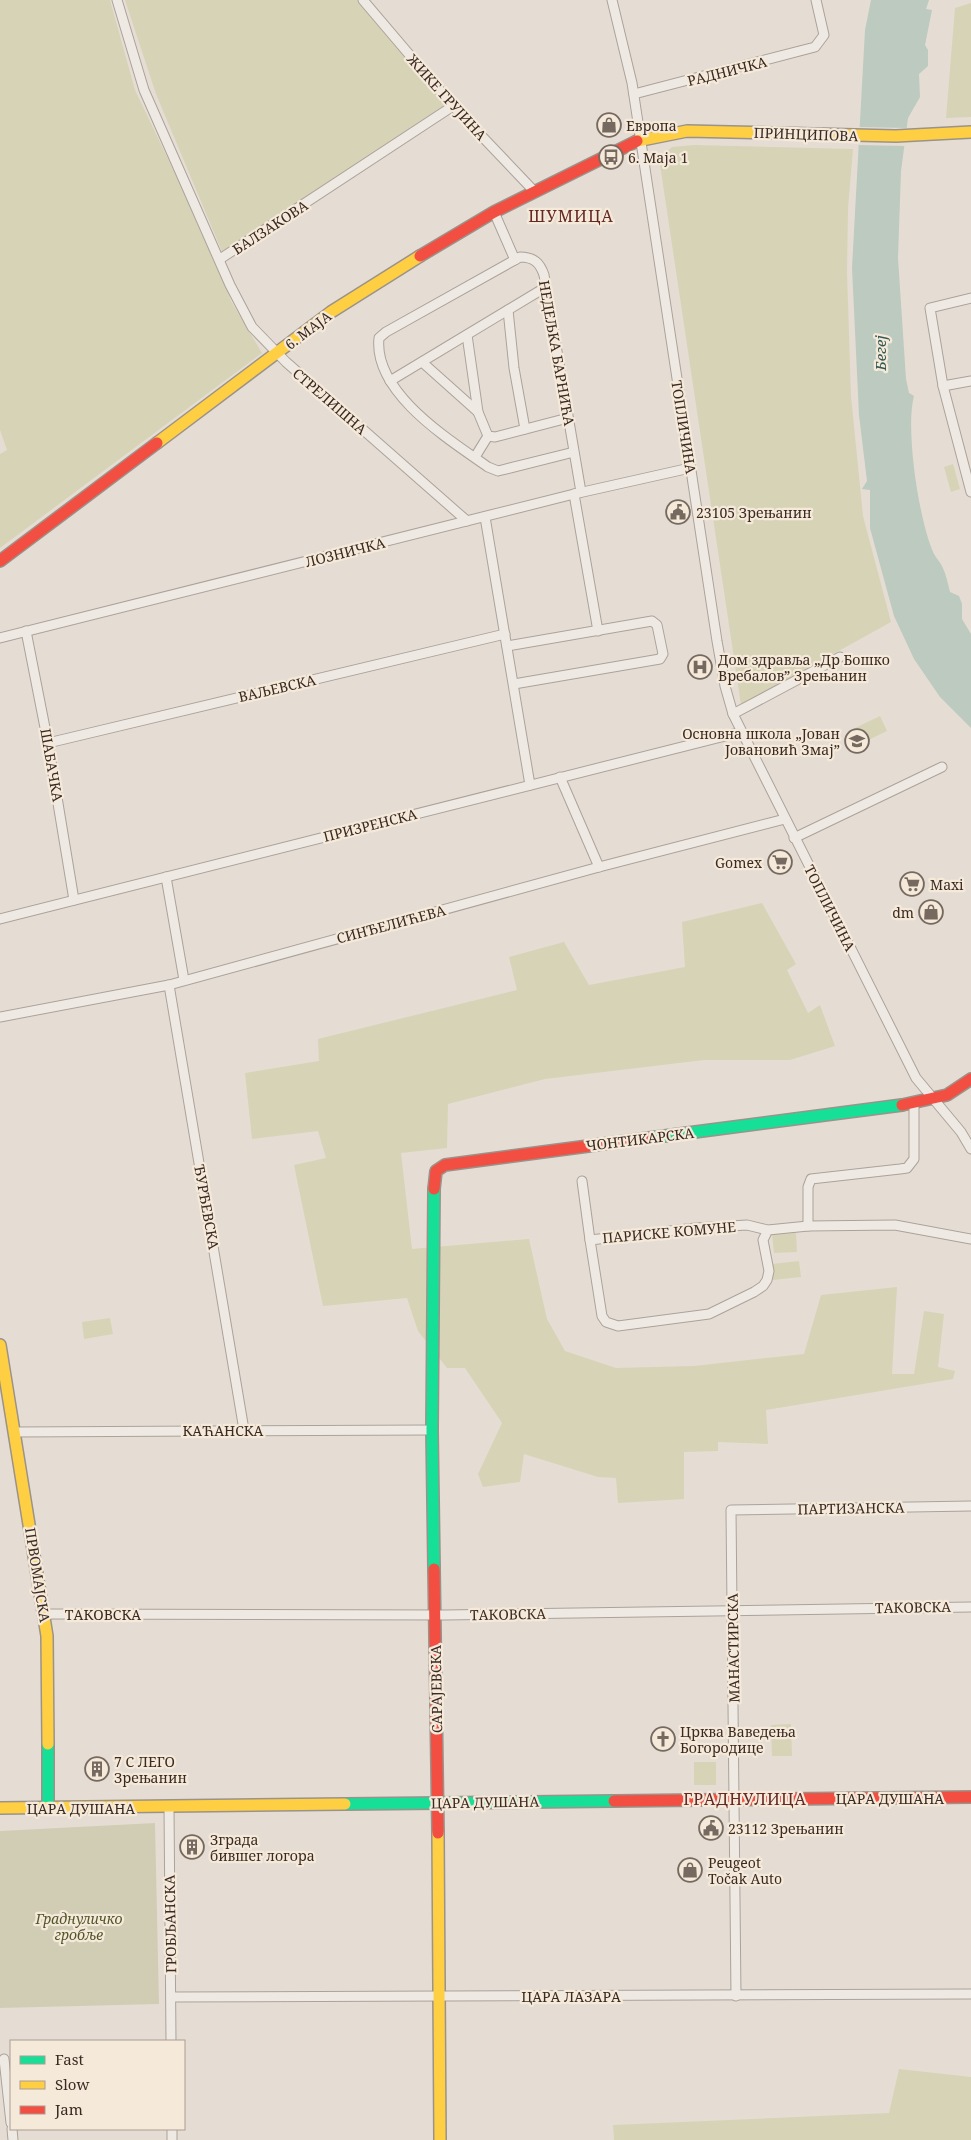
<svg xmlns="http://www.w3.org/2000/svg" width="971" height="2140" font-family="'Noto Serif',serif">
<rect width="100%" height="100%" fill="#e5ddd3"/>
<g fill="#d7d3b6">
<polygon points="0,0 110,0 135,90 220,267 231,301 262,353 0,548 0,454 7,450 0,430"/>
<polygon points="125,0 362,0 444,100 443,109 223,254 156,94"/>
<polygon points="971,3 971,117 946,118 955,8"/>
<polygon points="694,145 853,149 848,208 847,272 851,396 863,516 891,622 741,705 659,158 672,147"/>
<polygon points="953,464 960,489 951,492 944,467"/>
<polygon points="880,716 887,731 860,744 853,729"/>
<polygon points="762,903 796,964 787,970 808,1013 820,1005 835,1046 790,1060 704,1060 545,1079 448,1104 447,1148 401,1153 412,1249 529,1239 547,1319 565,1351 616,1368 694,1366 804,1354 821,1295 897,1287 892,1374 914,1374 924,1311 944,1314 938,1367 955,1371 953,1379 766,1410 768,1444 718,1442 718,1451 684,1452 684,1499 618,1503 616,1478 598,1477 524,1454 520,1482 483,1487 478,1474 502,1423 465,1368 447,1368 418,1331 407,1298 323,1306 294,1165 326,1158 318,1131 252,1139 245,1073 319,1061 318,1039 517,990 509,957 564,942 589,985 685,967 682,922"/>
<polygon points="796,1233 797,1252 774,1253 772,1234"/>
<polygon points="799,1261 801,1277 773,1280 772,1264"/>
<polygon points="110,1318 113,1334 84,1339 82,1322"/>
<polygon points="791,1724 792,1756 772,1756 771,1725"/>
<rect x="694" y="1762" width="22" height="23"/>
<polygon points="899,2069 971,2077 971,2140 614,2140 613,2125 889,2113"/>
</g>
<polygon fill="#d1cdb5" points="155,1823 159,2004 0,2008 0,1831"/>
<path fill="#bccac0" d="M871,0H929L926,9L932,10L925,45L928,50V66L919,74L920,97L908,118L901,171L898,258L906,379L909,393L914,396C905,429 919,522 934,554C936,558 940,562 942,566C946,574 948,584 950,592L959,596L962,604V619L971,634V728L940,697L914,659L894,616L870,528V490L862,489L867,481L859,415L852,268L865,30Z"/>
<polygon fill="#e5ddd3" points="857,127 909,128 907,146 856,145"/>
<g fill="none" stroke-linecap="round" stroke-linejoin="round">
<g stroke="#aba29b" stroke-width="11">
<g id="street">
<polyline points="117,0 144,90 230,285 252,327 286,362 467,521"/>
<polyline points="363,0 453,106 534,191"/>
<polyline points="612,0 632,83 717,641 725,686 733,714 916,1078 961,1132 971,1149"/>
<polyline points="634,94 815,47 824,35 816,0"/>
<polyline points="494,212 515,260"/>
<polyline points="220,259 453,106"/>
<polyline points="971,298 930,308 943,386 971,492"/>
<polyline points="508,310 514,368 525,429"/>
<polyline points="467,335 478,412 488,436 495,437 568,418"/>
<polyline points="422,362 478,412"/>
<polyline points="390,381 546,287"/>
<polyline points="943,386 971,381"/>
<path d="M574,452L498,471L488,467C450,440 373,393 379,338L386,332L520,257C534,257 540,263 544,275C556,348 569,420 581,492"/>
<polyline points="475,457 488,436"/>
<polyline points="574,494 598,631"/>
<polyline points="485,517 530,785"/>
<polyline points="26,631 48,743 74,900"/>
<polyline points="0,638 574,494 690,468"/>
<polyline points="507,646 652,621 657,625 663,654 660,659 514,684"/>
<polyline points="733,714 840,657"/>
<polyline points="48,743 505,634"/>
<polyline points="560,777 599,867"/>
<polyline points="794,838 942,767"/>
<polyline points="166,877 184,980"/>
<polyline points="0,919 741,732"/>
<polyline points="169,985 244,1430"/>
<polyline points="0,1017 169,985 599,867 785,819"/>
<polyline points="582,1181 590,1240"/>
<polyline points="808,1226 808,1187 811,1179 900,1169 907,1168 914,1159 914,1103"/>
<polyline points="768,1230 763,1240 769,1271 767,1280 763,1286 754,1292 709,1314 618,1326 606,1322 602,1316 590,1240 696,1228 747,1225 768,1230 808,1226 895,1225 971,1239"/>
<polyline points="14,1432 432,1430"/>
<polyline points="45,1614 445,1615 971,1607"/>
<polyline points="169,1807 171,2041"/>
<polyline points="736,1996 731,1510 971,1506"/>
<polyline points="171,1997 971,1994"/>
<polyline points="4,2059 11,2123"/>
<polyline points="12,2129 13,2140"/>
<polyline points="172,2129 172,2140"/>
</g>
</g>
<g stroke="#9b928a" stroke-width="14">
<g id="fast">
<polyline points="649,1138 902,1105"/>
<polyline points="434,1189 432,1430 434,1569"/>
<polyline points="48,1744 48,1807"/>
<polyline points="345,1804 614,1801"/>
</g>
</g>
<g stroke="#9b928a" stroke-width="14">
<g id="slow">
<polyline points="637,141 687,131 896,136 971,132"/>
<polyline points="157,443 331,312 420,256"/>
<polyline points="0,1345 47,1636 48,1744"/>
<polyline points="0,1808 345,1804"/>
<polyline points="438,1833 440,2140"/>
</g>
</g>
<g stroke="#9b928a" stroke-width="14">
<g id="jam">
<polyline points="420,256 494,212 637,141"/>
<polyline points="0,561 157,443"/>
<polyline points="902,1105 947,1095 971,1079"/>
<polyline points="434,1189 436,1171 445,1165 649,1138"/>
<polyline points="434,1569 438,1833"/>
<polyline points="614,1801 971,1797"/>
</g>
</g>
<use href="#street" stroke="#eee9e3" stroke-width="9"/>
<use href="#fast" stroke="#16e098" stroke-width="11"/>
<use href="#slow" stroke="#ffcf43" stroke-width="11"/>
<use href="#jam" stroke="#f24e42" stroke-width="11"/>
</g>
<defs>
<g id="shop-ring" transform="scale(1.25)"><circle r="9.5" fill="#f5e9da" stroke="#766960" stroke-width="1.5"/><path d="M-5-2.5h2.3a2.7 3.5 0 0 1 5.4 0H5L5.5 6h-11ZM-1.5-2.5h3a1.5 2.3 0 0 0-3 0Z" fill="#766960"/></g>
<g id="bus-ring" transform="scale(1.25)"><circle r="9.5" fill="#f5e9da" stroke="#766960" stroke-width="1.5"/><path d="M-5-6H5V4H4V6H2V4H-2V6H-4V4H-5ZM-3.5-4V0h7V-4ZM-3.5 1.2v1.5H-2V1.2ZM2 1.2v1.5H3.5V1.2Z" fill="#766960"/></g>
<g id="civic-ring" transform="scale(1.25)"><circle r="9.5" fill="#f5e9da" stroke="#766960" stroke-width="1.5"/><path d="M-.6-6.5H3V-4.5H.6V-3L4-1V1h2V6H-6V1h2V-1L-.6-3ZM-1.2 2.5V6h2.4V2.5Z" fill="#766960"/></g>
<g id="hospital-ring" transform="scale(1.25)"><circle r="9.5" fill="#f5e9da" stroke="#766960" stroke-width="1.5"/><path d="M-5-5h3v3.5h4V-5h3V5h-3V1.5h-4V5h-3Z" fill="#766960"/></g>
<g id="school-ring" transform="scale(1.25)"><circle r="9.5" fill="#f5e9da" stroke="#766960" stroke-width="1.5"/><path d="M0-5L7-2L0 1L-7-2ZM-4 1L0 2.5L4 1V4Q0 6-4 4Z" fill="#766960"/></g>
<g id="supermarket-ring" transform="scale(1.25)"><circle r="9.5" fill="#f5e9da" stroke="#766960" stroke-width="1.5"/><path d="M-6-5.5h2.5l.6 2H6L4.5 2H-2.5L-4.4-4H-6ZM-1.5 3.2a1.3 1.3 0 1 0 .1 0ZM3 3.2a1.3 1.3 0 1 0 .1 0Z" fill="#766960"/></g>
<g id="church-ring" transform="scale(1.25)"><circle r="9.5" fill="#f5e9da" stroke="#766960" stroke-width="1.5"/><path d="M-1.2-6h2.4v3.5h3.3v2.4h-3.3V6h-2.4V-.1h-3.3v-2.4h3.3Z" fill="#766960"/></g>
<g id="building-ring" transform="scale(1.25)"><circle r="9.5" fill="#f5e9da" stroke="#766960" stroke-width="1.5"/><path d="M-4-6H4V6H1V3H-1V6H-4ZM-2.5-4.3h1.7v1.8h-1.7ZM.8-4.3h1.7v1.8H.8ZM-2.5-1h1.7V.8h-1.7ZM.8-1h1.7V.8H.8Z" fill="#766960"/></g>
</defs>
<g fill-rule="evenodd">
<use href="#shop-ring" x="609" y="125"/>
<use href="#bus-ring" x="611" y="157"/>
<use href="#civic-ring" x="678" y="512"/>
<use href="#hospital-ring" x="700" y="667"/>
<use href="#school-ring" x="857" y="741"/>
<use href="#supermarket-ring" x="780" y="862"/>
<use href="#supermarket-ring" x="912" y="884"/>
<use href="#shop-ring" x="931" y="912"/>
<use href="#church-ring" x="663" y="1739"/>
<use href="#building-ring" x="97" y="1769"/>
<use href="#civic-ring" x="711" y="1828"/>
<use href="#building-ring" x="192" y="1847"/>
<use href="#shop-ring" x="690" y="1870"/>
</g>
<g text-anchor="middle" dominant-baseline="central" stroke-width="4.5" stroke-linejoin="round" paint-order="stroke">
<g font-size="14" fill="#3b2a22" stroke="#f5e9da">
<text transform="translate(727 71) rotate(-14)">РАДНИЧКА</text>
<text transform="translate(447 97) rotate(48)">ЖИКЕ ГРУЈИНА</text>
<text transform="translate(806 134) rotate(2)">ПРИНЦИПОВА</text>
<text transform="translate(270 227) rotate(-33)">БАЛЗАКОВА</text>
<text transform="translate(308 330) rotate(-37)">6. МАЈА</text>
<text transform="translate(557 353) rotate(80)">НЕДЕЉКА БАРНИЋА</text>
<text transform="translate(330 401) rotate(41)">СТРЕЛИШНА</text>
<text transform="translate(684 427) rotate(81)">ТОПЛИЧИНА</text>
<text transform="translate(345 552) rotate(-14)">ЛОЗНИЧКА</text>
<text transform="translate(277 688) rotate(-13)">ВАЉЕВСКА</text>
<text transform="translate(52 765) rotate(80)">ШАБАЧКА</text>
<text transform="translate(370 825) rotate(-14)">ПРИЗРЕНСКА</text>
<text transform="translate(830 908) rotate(63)">ТОПЛИЧИНА</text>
<text transform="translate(391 924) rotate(-15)">СИНЂЕЛИЋЕВА</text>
<text transform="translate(640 1139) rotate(-7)">ЧОНТИКАРСКА</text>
<text transform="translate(207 1207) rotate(80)">ЂУРЂЕВСКА</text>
<text transform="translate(669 1232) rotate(-5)">ПАРИСКЕ КОМУНЕ</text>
<text x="223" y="1430">КАЋАНСКА</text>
<text transform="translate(851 1508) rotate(-1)">ПАРТИЗАНСКА</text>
<text transform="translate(38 1575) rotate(81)">ПРВОМАЈСКА</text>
<text transform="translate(913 1607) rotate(-1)">ТАКОВСКА</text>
<text x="103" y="1614">ТАКОВСКА</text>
<text transform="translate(508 1614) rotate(-1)">ТАКОВСКА</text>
<text transform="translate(733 1648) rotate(-91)">МАНАСТИРСКА</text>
<text transform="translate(436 1689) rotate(-91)">САРАЈЕВСКА</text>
<text x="890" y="1798">ЦАРА ДУШАНА</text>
<text transform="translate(485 1802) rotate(-1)">ЦАРА ДУШАНА</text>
<text x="81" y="1808">ЦАРА ДУШАНА</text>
<text transform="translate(170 1924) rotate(-91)">ГРОБЉАНСКА</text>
<text x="571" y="1996">ЦАРА ЛАЗАРА</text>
</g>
<g font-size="14" fill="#3b2a22" stroke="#f5e9da" text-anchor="start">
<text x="626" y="125">Европа</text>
<text x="628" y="157">6. Маја 1</text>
<text x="696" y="512">23105 Зрењанин</text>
<text x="718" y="659">Дом здравља „Др Бошко<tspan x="718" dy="16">Вребалов” Зрењанин</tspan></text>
<text x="840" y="733" text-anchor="end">Основна школа „Јован<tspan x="840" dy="16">Јовановић Змај”</tspan></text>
<text x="762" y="862" text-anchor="end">Gomex</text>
<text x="930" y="884">Maxi</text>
<text x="914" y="912" text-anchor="end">dm</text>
<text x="680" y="1731">Црква Ваведења<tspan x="680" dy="16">Богородице</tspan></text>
<text x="114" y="1761">7 С ЛЕГО<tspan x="114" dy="16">Зрењанин</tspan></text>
<text x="728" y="1828">23112 Зрењанин</text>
<text x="210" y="1839">Зграда<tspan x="210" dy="16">бившег логора</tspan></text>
<text x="708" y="1862">Peugeot<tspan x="708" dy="16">Točak Auto</tspan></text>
</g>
<g font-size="14" font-style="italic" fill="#51562a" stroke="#f5e9da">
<text x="79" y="1918">Граднуличко<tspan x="79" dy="16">гробље</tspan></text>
</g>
<g font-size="15" font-style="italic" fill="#325951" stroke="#f5e9da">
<text transform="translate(880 353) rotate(-90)">Бегеј</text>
</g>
<g font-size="16" letter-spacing="1" fill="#652823" stroke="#f5e9da">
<text x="571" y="216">ШУМИЦА</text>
<text x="745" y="1799">ГРАДНУЛИЦА</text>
</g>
</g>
<rect x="10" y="2040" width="175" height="90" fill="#f5e9da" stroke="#ab9d90"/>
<rect x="20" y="2056" width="25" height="8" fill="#16e098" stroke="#ab9d90"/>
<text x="55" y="2065" font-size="15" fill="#3b2a22">Fast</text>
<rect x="20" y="2081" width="25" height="8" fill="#ffcf43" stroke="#ab9d90"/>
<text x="55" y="2090" font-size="15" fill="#3b2a22">Slow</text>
<rect x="20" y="2106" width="25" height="8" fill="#f24e42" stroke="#ab9d90"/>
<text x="55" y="2115" font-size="15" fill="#3b2a22">Jam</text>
</svg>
